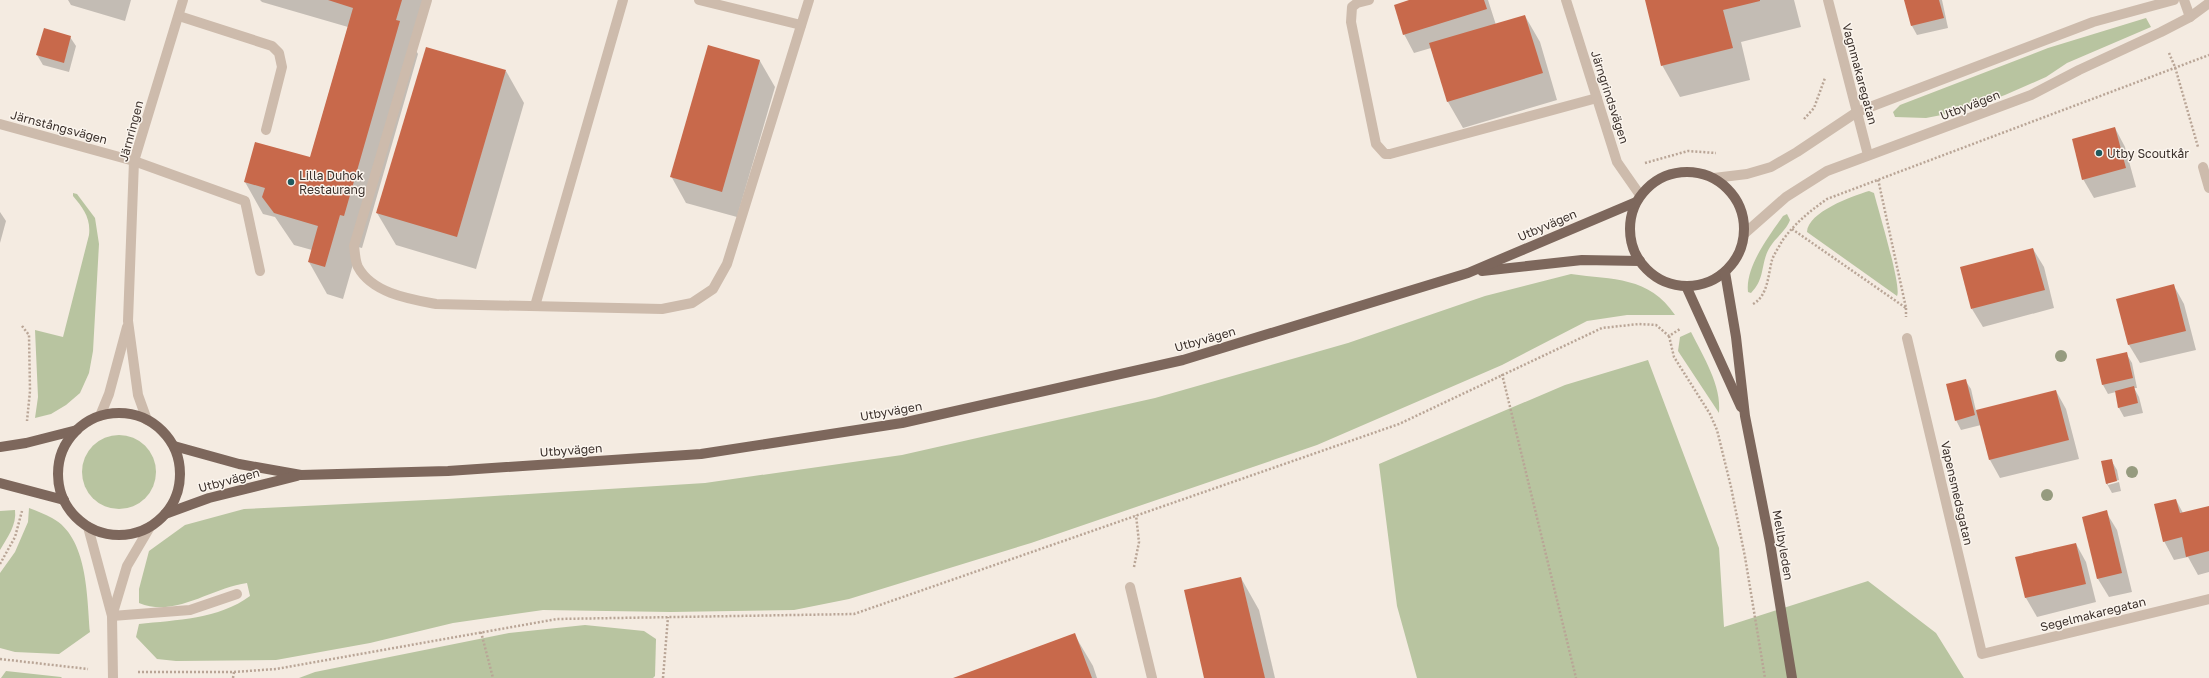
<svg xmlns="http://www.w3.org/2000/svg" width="2209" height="678" font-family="'Golos Text',sans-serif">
<rect width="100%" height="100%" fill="#f4ebe1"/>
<g fill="#b8c4a0">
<polygon points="2146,18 2151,27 2067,63 2046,77 2005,95 1957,112 1926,118 1895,117 1893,112 1900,105 2048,48"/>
<path d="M1869,191L1874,193C1878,209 1902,287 1897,296L1807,232C1808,212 1852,196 1869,191Z"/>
<path d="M73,193L77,194L95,218L99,244L93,351L89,373L80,393L66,405L51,414L35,418L38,397L35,330L63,337L89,235C91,218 83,208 73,196Z"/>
<path d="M1787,214L1790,220C1786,231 1776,237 1770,247C1760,263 1766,278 1751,293L1748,292C1745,267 1769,236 1783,216Z"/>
<path d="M1571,274C1613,280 1649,276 1675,315H1627L1587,321L1502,365L1317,445L1031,543L849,599L794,610L671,612L543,610L453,623L370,643L276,660L176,661L157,659L136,637L139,624C176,620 219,619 250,596L247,583C210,588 176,618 139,603V589L149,551L185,525L244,509L447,499L705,483L902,455L1155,398L1348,343L1485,296Z"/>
<path d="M1691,332C1703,356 1722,386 1719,413L1678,351L1680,337Z"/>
<polygon points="1648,360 1719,548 1724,627 1868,581 1936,633 1964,678 1417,678 1397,606 1379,464 1565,385"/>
<circle cx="119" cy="472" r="37"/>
<path d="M29,508C37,511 45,514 52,518C88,537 87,597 90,632L59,654L15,652L0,648V573L15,552L28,522Z"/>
<path d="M15,510C17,525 7,538 0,550V511Z"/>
<polygon points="585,625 644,631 656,639 655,676 653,678 299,678 315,672 509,633"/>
<polygon points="6,671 61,677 62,678 1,678"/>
</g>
<g fill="#0003">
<polygon points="68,0 131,0 125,21 71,5"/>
<polygon points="260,0 424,0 412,43 418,54 362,248 358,247 343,299 327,294 309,262 312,250 294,245 275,217 263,214 245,182 310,159 348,27 262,2"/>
<polygon points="1412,0 1488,0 1496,25 1525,16 1540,42 1557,100 1463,128 1448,102 1431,48 1414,53 1404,34"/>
<polygon points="1646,0 1794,0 1801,27 1741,42 1750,80 1680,97 1662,65"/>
<polygon points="1905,0 1942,0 1948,28 1917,35 1912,26"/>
<polygon points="70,37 76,46 69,72 43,65 37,55"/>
<polygon points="709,46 760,61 775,87 737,217 686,203 671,176"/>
<polygon points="506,71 524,103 476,269 396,245 377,213"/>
<polygon points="2115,128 2125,147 2136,187 2094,198 2083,179"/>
<polygon points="0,212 6,221 0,243"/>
<polygon points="2033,249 2044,267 2054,308 1983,327 1972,309"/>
<polygon points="2174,286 2184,304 2196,350 2140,363 2129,345 2118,299"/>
<polygon points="2126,353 2132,363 2137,388 2134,388 2139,397 2143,413 2124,417 2119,408 2116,392 2108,394 2103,385 2098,360"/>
<polygon points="1965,380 1971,389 1976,411 2056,391 2066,409 2079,459 2000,478 1990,460 1981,425 1961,430 1956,420"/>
<polygon points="2111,460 2117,470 2119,480 2108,483 2108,485 2119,482 2121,491 2112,493 2107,484 2102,462"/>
<polygon points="2176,500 2183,513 2209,507 2209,572 2198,575 2188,557 2174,560 2164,541"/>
<polygon points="2106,512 2117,530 2132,592 2109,597 2098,579"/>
<polygon points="2076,544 2086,562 2096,602 2037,617 2026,598 2016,558"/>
<polygon points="1241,578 1259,610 1275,678 1205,678"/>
<polygon points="1074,634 1093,666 1097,678 955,678"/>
</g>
<g fill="#c8694b">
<polygon points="328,0 402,0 396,20 400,21 344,216 340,215 325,267 308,262 318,226 274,213 262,197 265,188 244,182 255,142 310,157 353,8"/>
<polygon points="1409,0 1484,0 1487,9 1403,35 1394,5"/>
<polygon points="1645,0 1760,0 1760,1 1723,10 1733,48 1661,66"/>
<polygon points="1904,0 1939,0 1944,18 1911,26"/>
<polygon points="1525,15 1543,73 1447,102 1429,43"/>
<polygon points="44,28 71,36 64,63 36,55"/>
<polygon points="708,45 760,60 722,192 670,177"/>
<polygon points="426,47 506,70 457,237 376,213"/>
<polygon points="2115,127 2126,168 2082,180 2072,139"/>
<polygon points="2033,248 2045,290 1971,309 1960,267"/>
<polygon points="2174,284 2186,331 2128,345 2116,299"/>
<polygon points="2127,352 2133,378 2102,385 2096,359"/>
<polygon points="1966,379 1975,415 1955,421 1946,384"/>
<polygon points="2134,386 2138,403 2118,408 2115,391"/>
<polygon points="2056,390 2069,440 1989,460 1976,410"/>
<polygon points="2112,459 2117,481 2106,484 2101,461"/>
<polygon points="2176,499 2180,513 2209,506 2209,551 2186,557 2182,537 2163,542 2154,504"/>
<polygon points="2107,510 2122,573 2097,579 2082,517"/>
<polygon points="2076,543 2086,584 2025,598 2015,557"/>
<polygon points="1241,577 1265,678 1204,678 1184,590"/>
<polygon points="1075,633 1092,678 953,678"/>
</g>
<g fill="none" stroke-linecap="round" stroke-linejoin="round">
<g stroke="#b9a596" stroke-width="2.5" stroke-dasharray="2 2" stroke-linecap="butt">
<polyline points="2169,53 2175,67 2198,147"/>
<polyline points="1804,119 1814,108 1825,78"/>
<polyline points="1645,163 1688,151 1716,153"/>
<polyline points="1792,229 1906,308 1878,179"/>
<path d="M1753,304C1768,296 1768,275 1772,260C1774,254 1779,247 1782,241C1795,223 1810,211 1827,199L2209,55"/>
<polyline points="1906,308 1906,317"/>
<polyline points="22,326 29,335 30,391 27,421"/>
<polyline points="1669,336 1674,357 1710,414 1717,430 1731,487 1745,557 1765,678"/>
<polyline points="1502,374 1576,678"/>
<polyline points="0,564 15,537 22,511"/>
<polyline points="1134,567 1139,542 1136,515"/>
<polyline points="481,632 493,678"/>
<polyline points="0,659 88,669"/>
<polyline points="138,672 234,672 276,669 557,619 854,614 1399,424 1602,328 1639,324 1656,325 1669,336 1680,329"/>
<polyline points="233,678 234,672"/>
<polyline points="663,678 668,617"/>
</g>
<g stroke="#cdbbac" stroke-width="10">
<path d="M427,0L354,246C355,252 355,261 358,267C372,293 409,299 436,304L662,309L692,303L713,289L727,264L809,0"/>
<polyline points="699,0 801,25"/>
<polyline points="1369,0 1357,3 1352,7 1351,22 1376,144 1385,154 1390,154 1597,98"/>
<polyline points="1566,0 1617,162 1640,195"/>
<polyline points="1828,0 1868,155"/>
<polyline points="2184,0 2190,17"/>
<polyline points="179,16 272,46 279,53 282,67 266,130"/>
<polyline points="0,124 134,161 245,201 260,271"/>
<polyline points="2203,167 2209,188"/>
<polyline points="1714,178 1747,174 1771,167 1797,152 1857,112 2093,22 2174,0"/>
<polyline points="1744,234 1786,197 1827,171 2031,95 2079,70 2161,32 2190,17 2209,3"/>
<polyline points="535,306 623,0"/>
<polyline points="1907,338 1982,654 2209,599"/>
<polyline points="100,416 109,394 127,327"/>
<polyline points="147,420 138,395 128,321 134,161 183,0"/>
<polyline points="88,527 112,616 113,678"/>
<polyline points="1130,587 1152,678"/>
<polyline points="112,616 190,610 237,594"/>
<polyline points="112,616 127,566 150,527"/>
</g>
<g stroke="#7d675c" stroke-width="10">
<circle cx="1687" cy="229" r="57"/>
<polyline points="1482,271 1582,260 1640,261"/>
<polyline points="1725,272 1736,337 1745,416 1770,543 1792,678"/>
<polyline points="1686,286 1741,407"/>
<circle cx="119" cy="474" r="61"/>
<polyline points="174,446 239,464 301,475 448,471 701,454 902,423 1183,360 1468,273 1636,202"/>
<polyline points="0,447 26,443 77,430"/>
<polyline points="0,483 64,500"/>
<polyline points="165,514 209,498 297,476"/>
</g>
</g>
<g fill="#969b7f">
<circle cx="2061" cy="356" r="6"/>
<circle cx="2132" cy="472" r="6"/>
<circle cx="2047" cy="495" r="6"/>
</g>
<g fill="#1f5a5e" stroke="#fbf5ee" stroke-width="1.5">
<circle cx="2099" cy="153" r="4"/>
<circle cx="291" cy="182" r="4"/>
</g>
<g text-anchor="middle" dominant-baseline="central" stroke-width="3" stroke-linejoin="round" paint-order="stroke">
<g font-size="12" fill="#3b302b" stroke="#fbf5ee">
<text transform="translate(1860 74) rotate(75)">Vagnmakaregatan</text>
<text transform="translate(1610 97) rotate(72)">Järngrindsvägen</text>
<text transform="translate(1970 105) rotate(-21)">Utbyvägen</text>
<text transform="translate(59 127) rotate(15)">Järnstångsvägen</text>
<text transform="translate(131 131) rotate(-75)">Järnringen</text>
<text transform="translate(1547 225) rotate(-23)">Utbyvägen</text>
<text transform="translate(1205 339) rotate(-16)">Utbyvägen</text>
<text transform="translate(891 411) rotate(-10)">Utbyvägen</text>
<text transform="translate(571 450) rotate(-4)">Utbyvägen</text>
<text transform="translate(229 480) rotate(-15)">Utbyvägen</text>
<text transform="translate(1957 493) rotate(77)">Vapensmedsgatan</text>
<text transform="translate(1783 545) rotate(80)">Mellbyleden</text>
<text transform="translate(2093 614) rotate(-14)">Segelmakaregatan</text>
</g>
<g font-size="12" fill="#3b302b" stroke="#fbf5ee" text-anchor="start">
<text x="2107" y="153">Utby Scoutkår</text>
<text x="299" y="175">Lilla Duhok<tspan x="299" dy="14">Restaurang</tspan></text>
</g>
</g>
</svg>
